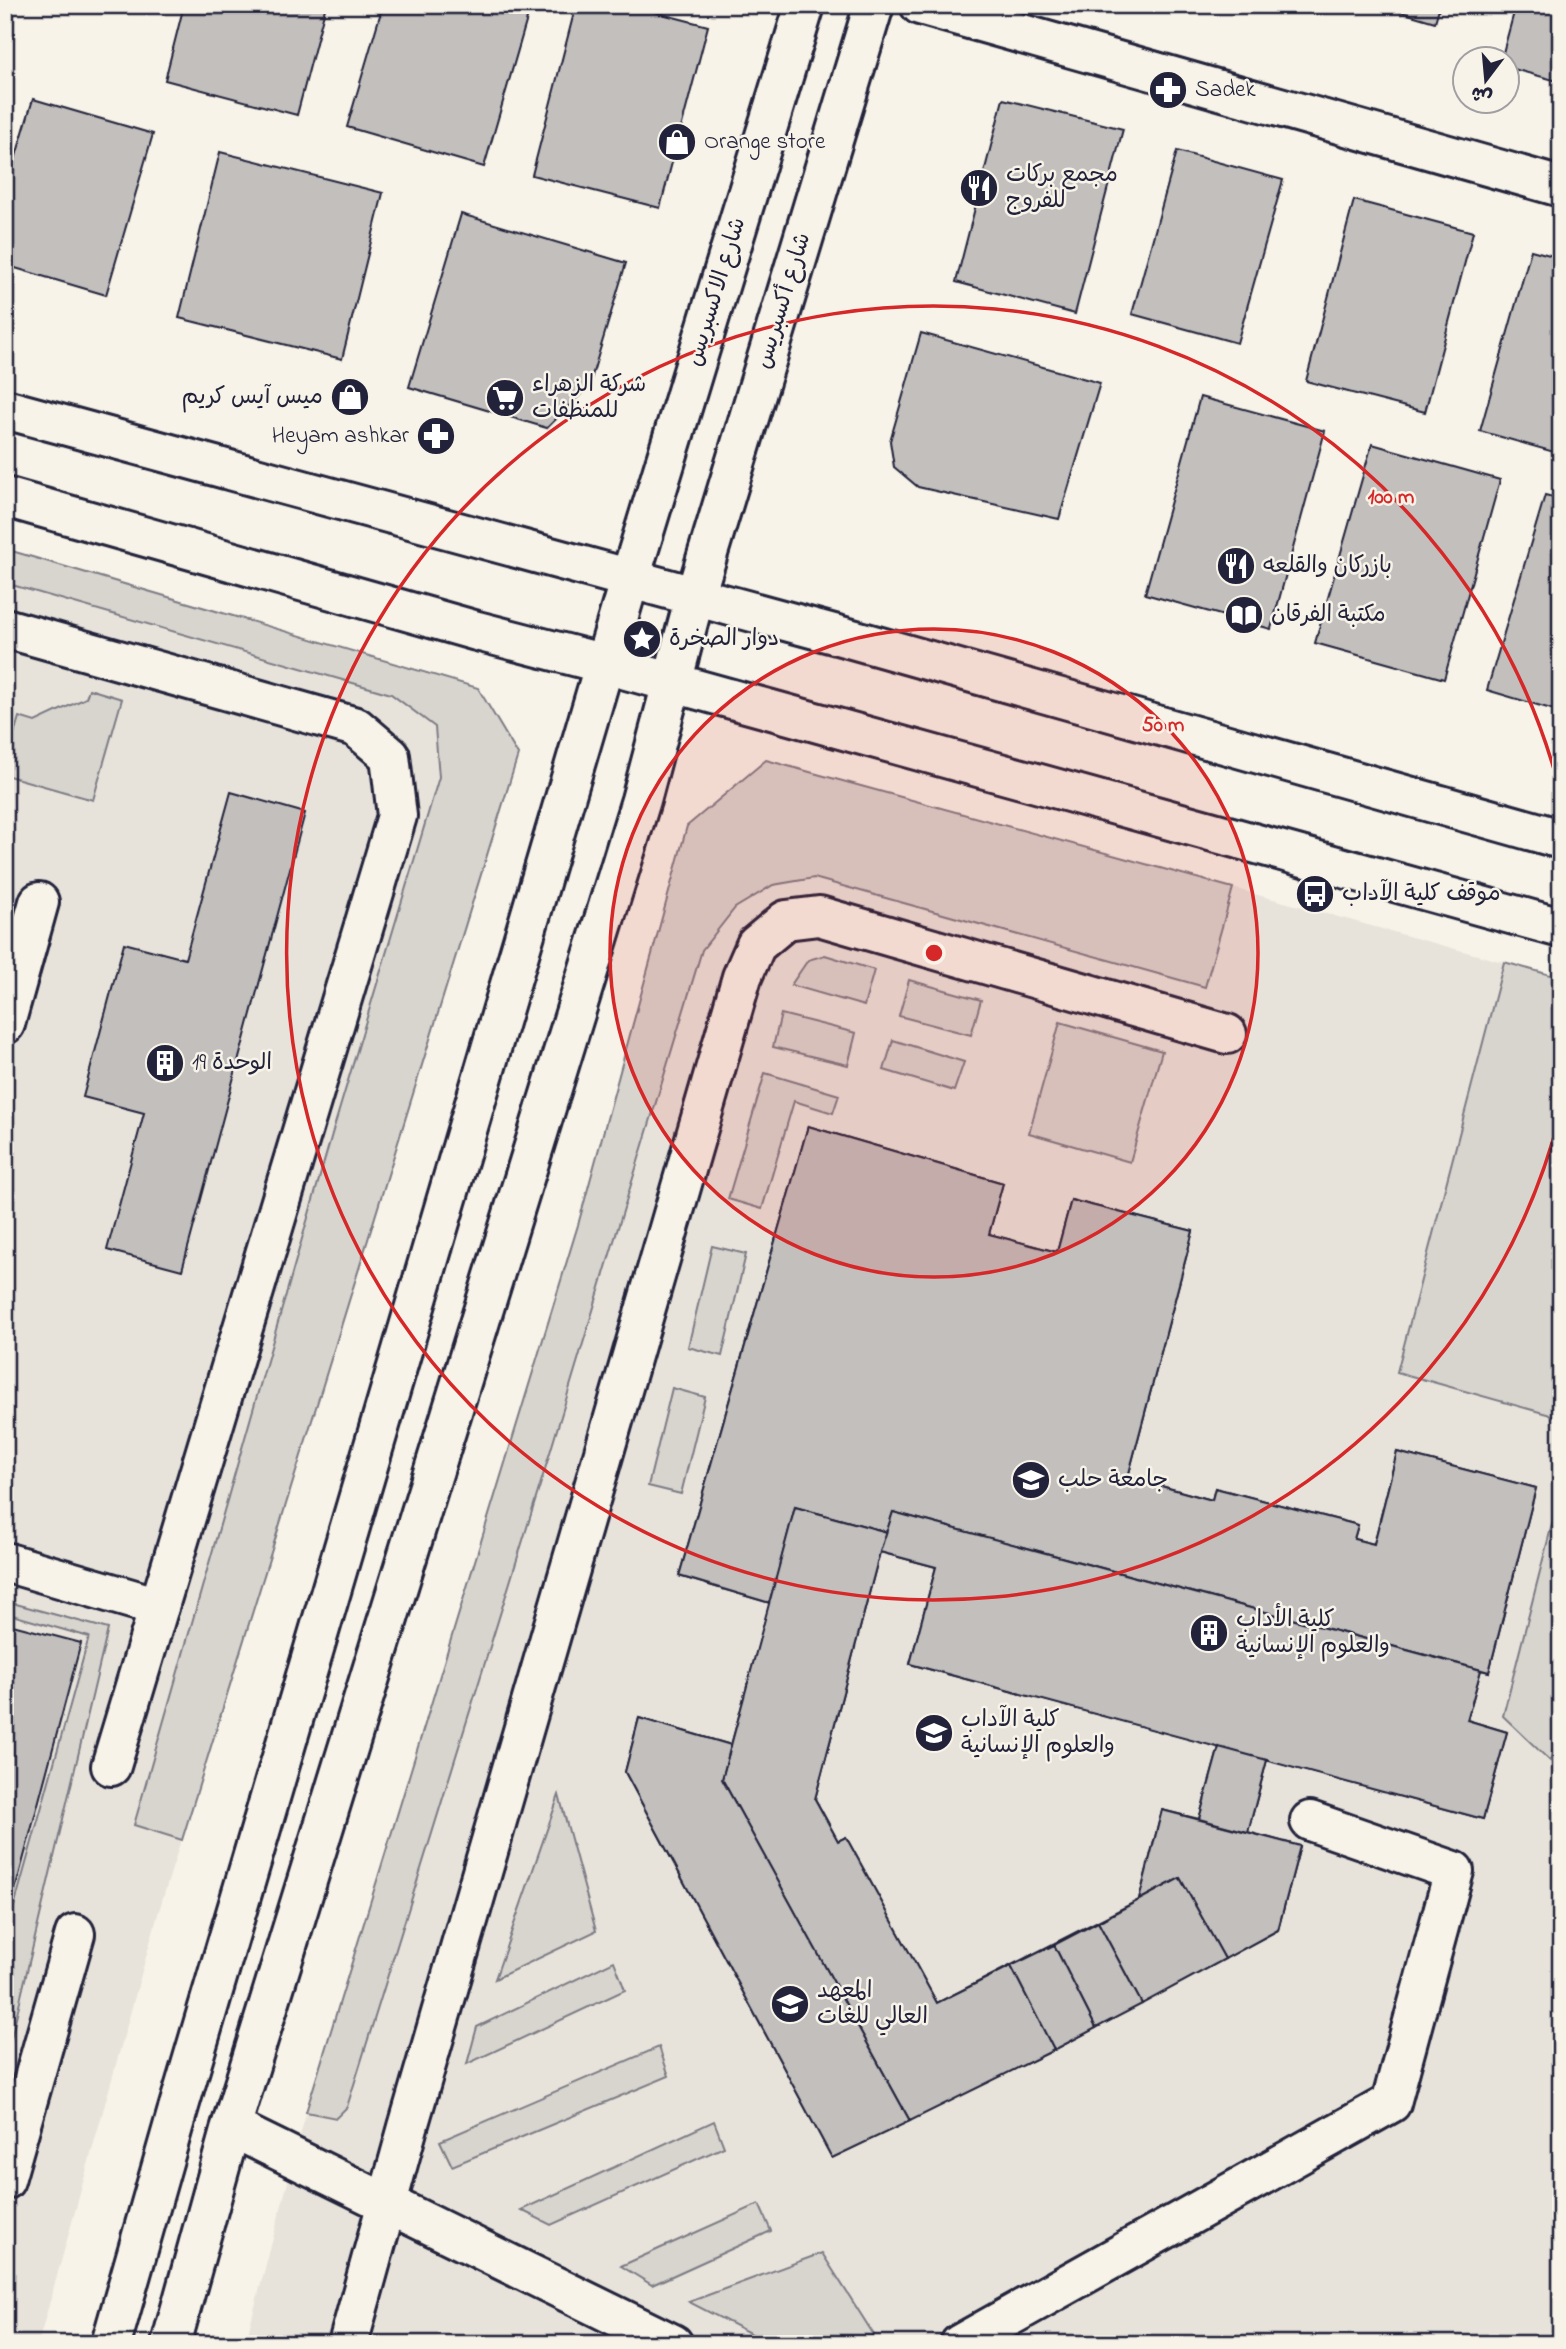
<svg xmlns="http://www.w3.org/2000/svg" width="1566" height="2349" font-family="'Indie Flower','Playpen Sans Arabic',sans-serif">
<rect width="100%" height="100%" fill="#f7f3e8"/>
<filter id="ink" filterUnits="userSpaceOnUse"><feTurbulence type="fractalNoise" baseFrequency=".0143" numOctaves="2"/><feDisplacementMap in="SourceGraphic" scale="14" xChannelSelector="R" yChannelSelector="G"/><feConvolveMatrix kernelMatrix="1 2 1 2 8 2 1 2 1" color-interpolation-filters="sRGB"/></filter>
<g filter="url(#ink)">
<g fill="#e7e3db">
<polygon points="5,549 478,688 518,755 158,1914 38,2344 5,2344"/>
<polygon points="766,760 1561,978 1561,2344 245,2344 312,2091 578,1225 687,826"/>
</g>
<g fill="#d8d5cf" stroke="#7d7c85" stroke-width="2">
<polygon points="5,549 478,688 518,755 182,1840 134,1825 332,1134 439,777 435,727 391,694 5,583"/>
<polygon points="89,689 122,699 93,800 5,775 5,765 19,717 35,722 86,698"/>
<polygon points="766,760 1233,888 1205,987 814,878 773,885 735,908 702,950 542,1479 347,2107 336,2118 306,2112 578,1225 687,826"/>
<polygon points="825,955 874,970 864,1006 791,985 808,960"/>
<polygon points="1504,962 1561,978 1561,1418 1397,1372"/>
<polygon points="909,980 981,1000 971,1035 899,1016"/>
<polygon points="781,1014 856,1033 848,1065 773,1047"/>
<polygon points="1060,1022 1162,1051 1130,1162 1029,1133"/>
<polygon points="893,1040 964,1062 954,1091 884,1070"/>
<polygon points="765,1073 839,1095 833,1113 794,1101 762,1209 728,1199"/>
<polygon points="712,1246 746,1254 722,1356 688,1347"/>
<polygon points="672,1388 705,1397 681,1494 648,1486"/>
<polygon points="1561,1489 1561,1723 1550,1761 1503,1716"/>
<polygon points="5,1601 108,1629 5,2064 5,1939 89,1637 5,1613"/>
<polygon points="559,1795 596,1931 495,1979"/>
<polygon points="614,1961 625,1990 467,2064 477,2027"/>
<polygon points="659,2047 669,2076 452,2166 440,2141"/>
<polygon points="714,2121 724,2147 551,2225 521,2210"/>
<polygon points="759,2204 771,2231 652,2285 621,2266"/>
<polygon points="822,2253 874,2335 853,2344 771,2344 689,2302"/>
</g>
<g fill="#c2bfbd" stroke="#22223b" stroke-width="2" fill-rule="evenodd">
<polygon points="184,5 326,5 297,115 165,80"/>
<polygon points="383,5 531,5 484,167 347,127"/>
<polygon points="576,5 627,5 708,26 660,208 532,175"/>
<polygon points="1377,5 1440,5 1435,22"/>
<polygon points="1516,5 1561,5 1561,82 1506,67 1506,60 1501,60"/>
<polygon points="33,99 153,134 106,295 5,265 5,193"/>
<polygon points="1003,99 1123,129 1075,314 956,282"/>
<polygon points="1177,151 1283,180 1237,343 1132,314"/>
<polygon points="220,152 383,193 342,359 179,318"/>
<polygon points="1354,200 1473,232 1425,412 1306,381"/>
<polygon points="461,214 626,263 589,386 547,428 409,387"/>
<polygon points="1531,250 1561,258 1561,454 1480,431"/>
<polygon points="921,333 1100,383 1059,519 918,487 894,467 890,441"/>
<polygon points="1200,397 1325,431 1271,629 1145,594"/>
<polygon points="1372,444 1500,480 1444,679 1315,643"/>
<polygon points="1545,495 1561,499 1561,712 1487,690"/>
<polygon points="231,792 305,813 182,1270 107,1250 144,1113 83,1097 124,943 185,959"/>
<path d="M808,1126L1003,1183L989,1234L1057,1252L1071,1200L1193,1231L1128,1477L1212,1500L1215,1488L1358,1525L1354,1539L1374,1544L1397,1452L1536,1488L1489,1672L1481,1670L1467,1720L1507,1732L1483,1819L1267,1760L1248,1832L1300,1846L1278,1930L1054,2050L832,2158L625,1772L639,1718L731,1745L770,1603L679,1576ZM880,1552L936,1567L910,1664L1219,1747L1199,1819L1162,1810L1139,1900L937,2003L846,1837L838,1841L815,1799Z"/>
<polygon points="808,1126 1003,1183 989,1234 1057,1252 1071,1200 1193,1231 1128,1477 1212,1500 1215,1488 1358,1525 1354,1539 1374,1544 1397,1452 1536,1488 1489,1672 893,1512 887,1532 795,1507 770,1603 679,1576"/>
<polygon points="795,1507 887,1532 880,1552 815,1799 838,1841 846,1837 937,2003 1011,1966 1054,2050 910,2121 722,1779"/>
<polygon points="893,1512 1481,1670 1467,1720 1507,1732 1483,1819 910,1664 936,1567 880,1552"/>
<polygon points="5,1623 81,1643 5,1928"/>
<polygon points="639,1718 731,1745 722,1779 910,2121 832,2158 625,1772"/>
<polygon points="1219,1747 1267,1760 1248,1832 1199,1819"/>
<polygon points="1162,1810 1300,1846 1278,1930 1225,1959 1180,1878 1139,1900"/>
<polygon points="1180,1878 1225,1959 1142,2004 1098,1922"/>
<polygon points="1098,1922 1142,2004 1096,2028 1054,1945"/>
<polygon points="1054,1945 1096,2028 1054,2050 1011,1966"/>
</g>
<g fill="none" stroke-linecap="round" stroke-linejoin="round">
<g stroke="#22223b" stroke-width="44">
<g id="minor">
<polyline points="920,5 1561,187"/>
<polyline points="630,578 805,5"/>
<polyline points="695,596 874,5"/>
<polyline points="5,628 356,727 390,756 397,816 111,1766"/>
<polyline points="5,1024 39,902"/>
<polyline points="5,1562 159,1607"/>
<polyline points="231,2127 673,2344"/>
<polyline points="5,2180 75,1934"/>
<polyline points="348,2344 408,2127 742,977 756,945 786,920 819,916 1227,1034"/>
<polyline points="960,2344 1391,2103 1454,1871 1310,1821"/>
</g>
</g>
<g stroke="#22223b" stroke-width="44">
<g id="major">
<polyline points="5,409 852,639 1561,839"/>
<polyline points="5,497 477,631 605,664 1561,928"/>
<polyline points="111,2344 177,2113 630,578"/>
<polyline points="171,2344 231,2127 641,800 695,596"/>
</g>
</g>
<use href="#minor" stroke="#f7f3e8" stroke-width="38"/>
<use href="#major" stroke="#f7f3e8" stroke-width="38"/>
</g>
</g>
<circle cx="934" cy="953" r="324" fill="#d62828" fill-opacity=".12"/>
<g fill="none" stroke="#d62828" stroke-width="3.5">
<circle cx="934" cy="953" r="324"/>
<path d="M1560 1115A647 647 0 1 1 1560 791"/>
</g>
<defs>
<g id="pharmacy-disc" transform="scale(2.0125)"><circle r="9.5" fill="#22223b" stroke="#f7f3e8"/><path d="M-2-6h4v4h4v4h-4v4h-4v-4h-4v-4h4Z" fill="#fff"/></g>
<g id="shop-disc" transform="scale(2.0125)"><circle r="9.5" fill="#22223b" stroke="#f7f3e8"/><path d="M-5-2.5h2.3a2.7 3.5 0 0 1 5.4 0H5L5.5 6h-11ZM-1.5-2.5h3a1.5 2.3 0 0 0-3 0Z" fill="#fff"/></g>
<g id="restaurant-disc" transform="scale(2.0125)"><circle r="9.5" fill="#22223b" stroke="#f7f3e8"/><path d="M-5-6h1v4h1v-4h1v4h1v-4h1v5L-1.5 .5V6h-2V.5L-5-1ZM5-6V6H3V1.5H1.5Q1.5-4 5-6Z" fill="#fff"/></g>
<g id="supermarket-disc" transform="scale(2.0125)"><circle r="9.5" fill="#22223b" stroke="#f7f3e8"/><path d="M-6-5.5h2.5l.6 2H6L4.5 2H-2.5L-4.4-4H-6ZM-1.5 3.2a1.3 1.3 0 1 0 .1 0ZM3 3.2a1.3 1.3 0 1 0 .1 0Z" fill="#fff"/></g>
<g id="library-disc" transform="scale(2.0125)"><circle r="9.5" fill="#22223b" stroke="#f7f3e8"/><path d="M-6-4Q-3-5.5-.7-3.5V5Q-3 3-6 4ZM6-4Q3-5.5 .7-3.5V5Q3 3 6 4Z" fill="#fff"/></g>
<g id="sight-disc" transform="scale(2.0125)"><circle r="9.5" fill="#22223b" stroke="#f7f3e8"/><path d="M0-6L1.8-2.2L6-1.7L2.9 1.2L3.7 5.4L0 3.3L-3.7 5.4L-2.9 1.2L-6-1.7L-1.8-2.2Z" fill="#fff"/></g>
<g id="bus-disc" transform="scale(2.0125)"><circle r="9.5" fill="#22223b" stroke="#f7f3e8"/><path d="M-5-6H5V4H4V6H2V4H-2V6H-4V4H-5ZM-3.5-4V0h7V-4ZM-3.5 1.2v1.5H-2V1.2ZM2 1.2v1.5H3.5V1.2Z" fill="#fff"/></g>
<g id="building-disc" transform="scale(2.0125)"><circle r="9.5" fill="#22223b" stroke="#f7f3e8"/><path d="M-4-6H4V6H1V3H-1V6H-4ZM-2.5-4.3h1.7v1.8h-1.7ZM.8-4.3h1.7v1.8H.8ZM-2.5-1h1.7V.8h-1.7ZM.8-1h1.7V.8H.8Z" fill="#fff"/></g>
<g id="university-disc" transform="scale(2.0125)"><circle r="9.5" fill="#22223b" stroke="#f7f3e8"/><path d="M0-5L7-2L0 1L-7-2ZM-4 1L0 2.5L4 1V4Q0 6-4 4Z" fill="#fff"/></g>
</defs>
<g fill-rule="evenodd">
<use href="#pharmacy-disc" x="1168" y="90"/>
<use href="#shop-disc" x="677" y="142"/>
<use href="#restaurant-disc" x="979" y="188"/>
<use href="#shop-disc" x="350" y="397"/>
<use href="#supermarket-disc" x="505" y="398"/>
<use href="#pharmacy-disc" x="436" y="436"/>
<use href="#restaurant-disc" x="1236" y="566"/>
<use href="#library-disc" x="1244" y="615"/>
<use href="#sight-disc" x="642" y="639"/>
<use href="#bus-disc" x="1315" y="894"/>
<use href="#building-disc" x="165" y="1063"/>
<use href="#university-disc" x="1031" y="1480"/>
<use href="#building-disc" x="1209" y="1633"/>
<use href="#university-disc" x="934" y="1733"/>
<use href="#university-disc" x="790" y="2004"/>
</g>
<g text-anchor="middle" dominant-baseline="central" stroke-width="5" stroke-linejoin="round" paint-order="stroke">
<g font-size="23" fill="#22223b" stroke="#f7f3e8" text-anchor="start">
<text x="1195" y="90">Sadek</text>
<text x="704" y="142">Orange store</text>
<text x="1006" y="175">مجمع بركات<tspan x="1006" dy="26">للفروج</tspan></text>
<text x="532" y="385">شركة الزهراء<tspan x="532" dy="26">للمنظفات</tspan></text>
<text x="323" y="397" text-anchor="end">ميس آيس كريم</text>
<text x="409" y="436" text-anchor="end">Heyam ashkar</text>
<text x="1263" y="566">بازركان والقلعه</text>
<text x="1271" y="615">مكتبة الفرقان</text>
<text x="669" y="639">دوار الصخرة</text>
<text x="1342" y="894">موقف كلية الآداب</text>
<text x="192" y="1063">الوحدة 19</text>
<text x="1058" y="1480">جامعة حلب</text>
<text x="1236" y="1620">كلية الأداب<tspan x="1236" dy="26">والعلوم الإنسانية</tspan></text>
<text x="961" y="1720">كلية الآداب<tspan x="961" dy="26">والعلوم الإنسانية</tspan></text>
<text x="817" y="1991">المعهد<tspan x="817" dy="26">العالي للغات</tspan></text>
</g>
<g font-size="23" fill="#22223b" stroke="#f7f3e8">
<text transform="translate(717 292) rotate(-73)">شارع الاكسبريس</text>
<text transform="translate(784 301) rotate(-73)">شارع أكسبريس</text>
</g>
</g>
<circle cx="934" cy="953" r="10" fill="#d62828" stroke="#f7f3e8" stroke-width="3.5"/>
<g font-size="21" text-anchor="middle" font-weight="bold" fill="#d62828" stroke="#f7f3e8" stroke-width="5" stroke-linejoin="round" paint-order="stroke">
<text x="1391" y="503">100 m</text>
<text x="1163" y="731">50 m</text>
</g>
<rect width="1566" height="2349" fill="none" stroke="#f7f3e8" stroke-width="28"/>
<rect x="14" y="14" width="1538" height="2321" fill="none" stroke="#22223b" stroke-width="2.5" filter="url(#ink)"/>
<g transform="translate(1486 80) rotate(196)"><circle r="33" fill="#f7f3e8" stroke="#a29fa3" stroke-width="2"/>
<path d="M0-5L12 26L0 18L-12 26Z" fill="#22223b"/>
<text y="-10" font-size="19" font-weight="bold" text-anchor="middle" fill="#22223b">ش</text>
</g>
</svg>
